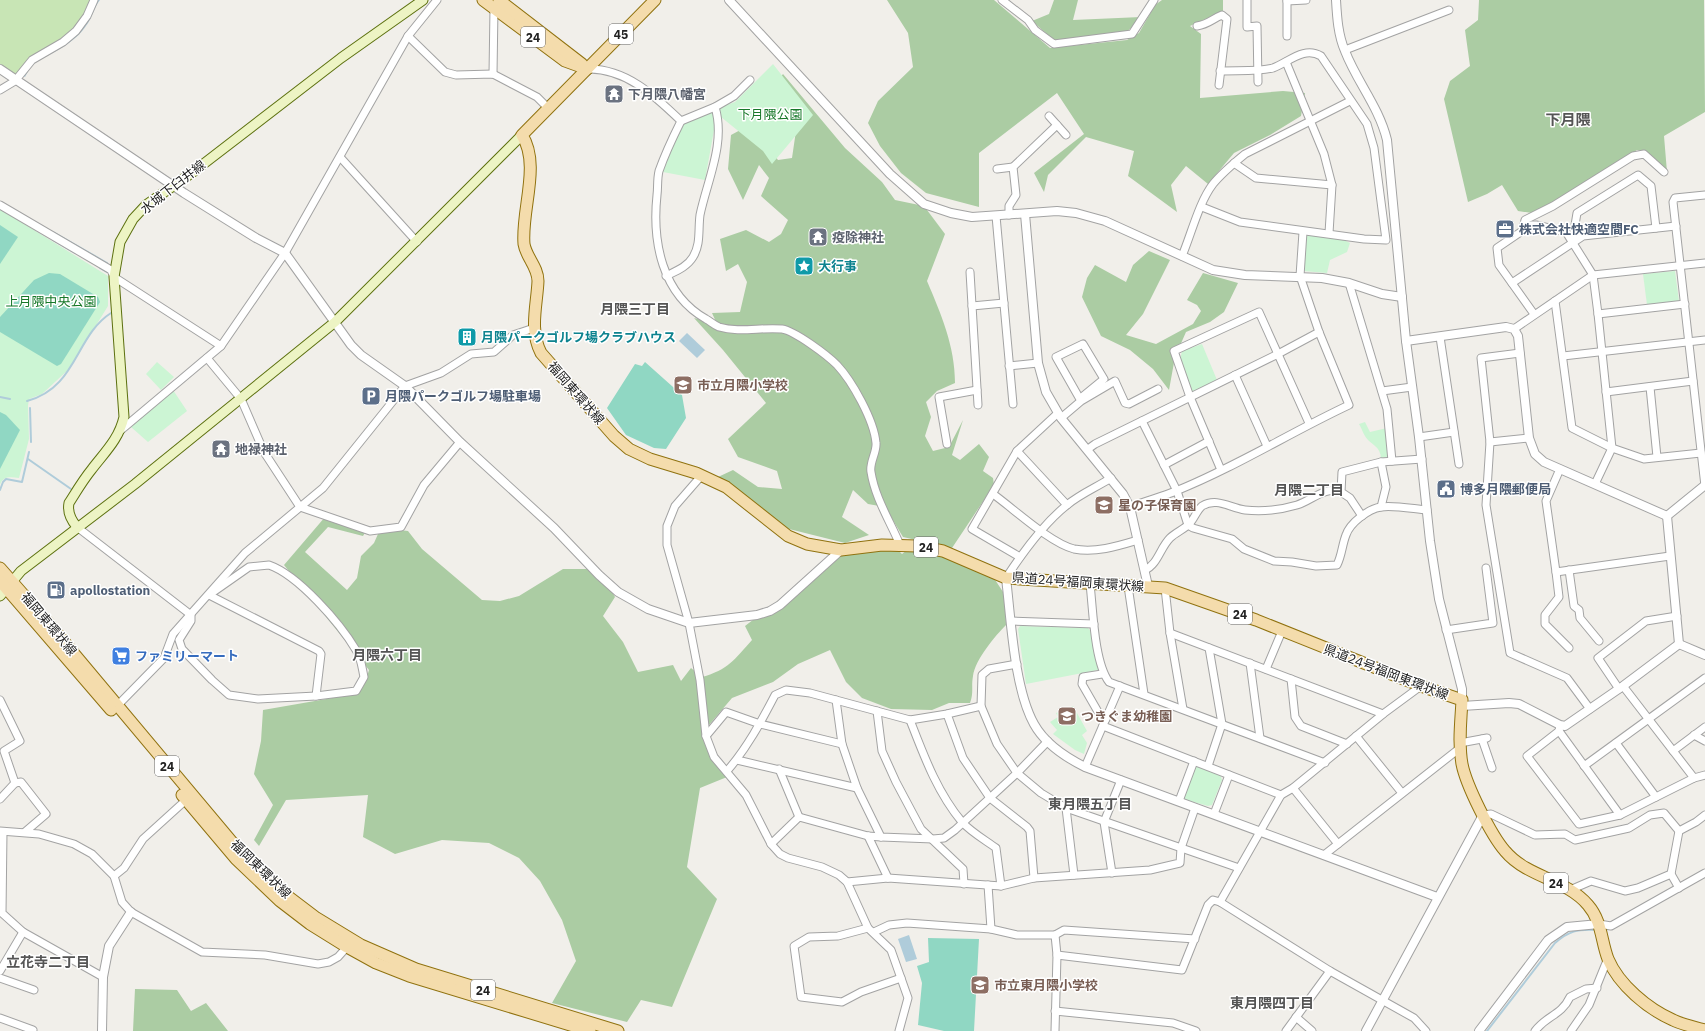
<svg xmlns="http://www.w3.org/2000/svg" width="1705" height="1031" font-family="'IBM Plex Sans','Noto Sans JP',sans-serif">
<rect width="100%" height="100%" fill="#f1efea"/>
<polygon fill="#c8e5b5" points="0,0 92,0 81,23 16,76 0,65"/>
<g fill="#abcca3">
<polygon points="887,0 994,0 1050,48 1127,40 1139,33 1155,5 1162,0 1223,0 1223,11 1190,26 1201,34 1200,98 1283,91 1305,93 1301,116 1270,135 1234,153 1208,184 1186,166 1171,185 1177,212 1128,176 1134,151 1086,137 1048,175 1044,192 1034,173 1084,134 1057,93 979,153 979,207 926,193 901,173 880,146 868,123 878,101 913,67 908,33"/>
<polygon points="1054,0 1078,0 1073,20 1141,17 1127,32 1055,41 1032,21 1049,14"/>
<polygon points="1479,0 1704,0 1705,112 1664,136 1667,172 1645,152 1637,150 1565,196 1532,213 1518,211 1502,185 1487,194 1468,202 1444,99 1450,81 1470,66 1465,30 1478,20"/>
<path d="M783,74L845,148L882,182L895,200L924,206L945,234L927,281C941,314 955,346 955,383L937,391L926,402L931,417L925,436L933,451L949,447L963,420L952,455L960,460L979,444L989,457L983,471L993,478L994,485L952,548L903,537L885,507L868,504L853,490L842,517L869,535L845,543L781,527L718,477L733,470L758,487L782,489L777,471L738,457L728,439L766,403L723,350L694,318L717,324L712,313L740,312L747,282L738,264L726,271L720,239L746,230L769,242L781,234L788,220L761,196L769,178L759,165L743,200L728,169L731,135L744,128L758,133L778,160L792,158L798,117L773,87Z"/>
<polygon points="1149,251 1170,260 1143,314 1126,335 1156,344 1193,324 1201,311 1197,305 1187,300 1203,273 1238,283 1224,312 1210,322 1186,332 1175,357 1169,390 1153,369 1130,350 1101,336 1082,297 1087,278 1095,265 1126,282 1133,265"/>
<path d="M325,517L366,531L363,536L328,527L305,552L347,590L357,578L361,556L374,543L378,534L391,529L408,531L422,549L482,600L500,601L519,596L563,569H598L615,597L603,616L623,642L638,672L673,665L681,681L691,668L702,677C728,670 735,659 752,640L745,626L852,544L888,540L902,554L916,543L988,569L1005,595L1006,625C995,636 975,660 973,676C971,687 974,692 970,703H949L932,710L891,709L862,698L846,682L830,650L798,664L773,682L732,698L703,732L727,777L700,788L687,867L717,899L672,1007L641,1000L627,1022L552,1003L576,961L562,920L540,881L519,858L489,843L442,840L395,854L363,837L368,795L286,800L259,846L254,840L273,805L254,774L261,741L263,710L355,694L365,683L369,670L284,565Z"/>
<polygon points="135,989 177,990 191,1011 206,1003 228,1031 133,1031"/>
</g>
<g fill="#ccf5d4">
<polygon points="773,64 813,115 772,164 763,151 721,117 718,108 735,102"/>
<polygon points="713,110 716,119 705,180 663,172 682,123"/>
<path d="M0,209L108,276V306L69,369L42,394L29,399L28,406L29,439L19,478C10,477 3,476 0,485Z"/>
<polygon points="1306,235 1342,239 1350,243 1347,252 1330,260 1327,273 1303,271"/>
<polygon points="1675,271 1679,301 1647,305 1643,274"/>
<polygon points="1202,344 1217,380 1191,392 1180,360 1182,351"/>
<polygon points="157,362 174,377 161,390 146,374"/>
<polygon points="173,390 187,411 148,442 131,427"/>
<path d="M1365,422L1370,432L1387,428L1386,439L1389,457L1381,458C1380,447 1374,446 1368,440C1364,436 1362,429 1359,424Z"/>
<polygon points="1020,626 1088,628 1092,633 1098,670 1026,684 1018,629"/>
<polygon points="1073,706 1087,731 1082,735 1087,743 1084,754 1075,750 1053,734 1057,730 1050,722 1058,717 1056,713"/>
<polygon points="1195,765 1220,774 1222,780 1212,805 1208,806 1183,799"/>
</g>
<g fill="#90d7c3">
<polygon points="0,225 18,237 0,264"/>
<polygon points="49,273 60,274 98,297 100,302 61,364 57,366 0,332 0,317 34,280"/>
<polygon points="645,362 682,395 686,418 666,449 654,448 626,435 607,408 635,364 642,366"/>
<polygon points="0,412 6,415 20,430 0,469"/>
<polygon points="928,938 979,939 974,1031 944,1031 918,1025 922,983 917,966 929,962"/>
</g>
<g fill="#afccda">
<path d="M96,0H100C94,8 92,18 86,26C74,44 53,52 35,63L31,66L25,77L22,75L29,65L64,43Z"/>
<polygon points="687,333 705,350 697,358 679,341"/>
<polygon points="909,935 917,959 906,962 898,939"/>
</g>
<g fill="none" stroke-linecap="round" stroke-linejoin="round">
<g stroke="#afccda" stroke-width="2">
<polyline points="53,232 107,263"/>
<polyline points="53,240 75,253"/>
<polyline points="100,268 107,272"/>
<polyline points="0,397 10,399"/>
<path d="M27,401C77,388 75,336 111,313"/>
<polyline points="30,408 31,442"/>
<polyline points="28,459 71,489"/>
<polyline points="0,490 3,482 6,479 22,482 29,452"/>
<polyline points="1604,930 1613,928"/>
<path d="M1487,1031L1555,943C1569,931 1577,929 1596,930"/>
</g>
<g stroke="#a3a3a3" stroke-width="9">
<g id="minor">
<polyline points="1002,0 1028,20 1035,30 1054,44 1132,34 1154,0"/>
<polyline points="1247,0 1247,27 1257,26 1258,82"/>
<polyline points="1287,0 1287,36"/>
<polyline points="1287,1 1306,0"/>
<path d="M1197,26C1209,24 1212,19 1222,15L1227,19L1219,85"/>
<polyline points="408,36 445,72 456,75 493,74 537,97 548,108"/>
<polyline points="1345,50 1449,10"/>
<polyline points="1286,62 1324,154 1332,185 1329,233"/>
<path d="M587,69C626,68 655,96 681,121C673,137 665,154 659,171C657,179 658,188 657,195C652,242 662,294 706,319C710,321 714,325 719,327C739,333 761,327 782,329C795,331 827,355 837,365C852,381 874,420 876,443C877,452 869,463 871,472C875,498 890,521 900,545"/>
<polyline points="493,74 494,8"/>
<polyline points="0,90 15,81 32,60 63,42 76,31 87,16 94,0"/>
<polyline points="1049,116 1066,135"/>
<polyline points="681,121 715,107 734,96 750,80"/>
<polyline points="340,157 417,242"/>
<polyline points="1234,163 1256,178 1332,185"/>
<polyline points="997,169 1013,167"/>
<polyline points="1705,195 1675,198 1673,202 1705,486"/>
<polyline points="0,205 111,270 114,277 221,346"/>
<path d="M1202,207L1240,222L1364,239L1386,240L1374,148L1367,124L1321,56C1304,46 1289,62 1273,68C1257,72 1236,70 1220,71"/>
<polyline points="1009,215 1009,206 1016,195 1013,167 1057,125"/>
<polyline points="996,216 1013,404"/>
<polyline points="1527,228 1524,224 1525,220 1553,206 1633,156 1644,154 1664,172"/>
<polyline points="1572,243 1577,213 1638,175 1651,186 1656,228"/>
<path d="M1182,256C1191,235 1199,202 1213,184C1222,173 1234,163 1245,154L1350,101"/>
<polyline points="970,272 978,405"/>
<path d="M666,276C676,271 687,267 693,257C701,244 698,230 700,215C707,181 726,143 715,107"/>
<polyline points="1349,283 1387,409 1392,461"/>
<polyline points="1512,283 1583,236 1676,226"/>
<polyline points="1555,301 1572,428 1612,448 1644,459 1701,453"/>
<polyline points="972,306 1004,303"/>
<polyline points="1534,314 1499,265 1497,248 1531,225 1536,225 1566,232 1593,275 1598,314 1612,448 1595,484"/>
<polyline points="1598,314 1685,304"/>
<polyline points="1514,329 1593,275 1705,263"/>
<polyline points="1440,337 1459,464"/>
<polyline points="1520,353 1481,358 1490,442 1486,505 1510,653 1567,678 1590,709"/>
<polyline points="1563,356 1705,340"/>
<polyline points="207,358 241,399 264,452 300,507 370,531 401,527 424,485 460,442"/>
<polyline points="1009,366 1038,363"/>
<polyline points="1235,375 1267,446"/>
<polyline points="1650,387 1657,457"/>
<polyline points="1382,391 1412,387"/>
<polyline points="1606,392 1693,381"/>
<polyline points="1061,418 1081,401 1082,397 1104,379 1083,344 1056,357 1081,401 1115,381 1125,403 1129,404 1158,389"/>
<path d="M1142,421L1177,491L1188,525L1193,528L1232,539L1244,549L1274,561L1292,562L1316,566L1337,565C1342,555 1342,545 1346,535C1350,523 1368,509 1381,507C1393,505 1414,509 1427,510"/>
<polyline points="121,430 221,346 285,253 408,36 437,0"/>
<polyline points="1419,437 1454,432"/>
<polyline points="1490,442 1529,438"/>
<polyline points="947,444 939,397 977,390"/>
<polyline points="1088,449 1095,444 1278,354 1319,332"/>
<polyline points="1017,451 1067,505"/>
<polyline points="1164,465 1209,441"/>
<polyline points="1560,469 1546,501 1556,572 1670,556"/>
<polyline points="1221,470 1190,397 1174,351 1259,312 1309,423"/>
<polyline points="702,475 675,506 667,526 667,545 689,623 700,680 706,736 714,757 746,795 771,844 780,854 788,858 822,867 839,875 847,882 868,928 891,950 908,998 899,1031"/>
<path d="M993,494C1014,509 1050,543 1074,549C1096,553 1118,546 1138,540"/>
<path d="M1130,507C1145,501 1161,497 1176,491C1236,467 1291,432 1349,405L1319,332L1300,276L1303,232"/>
<polyline points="1381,507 1386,487 1381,462"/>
<polyline points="1362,516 1350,498 1341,492 1342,472 1381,462 1422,459"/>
<polyline points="77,527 191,615 191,621 179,640 182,649 212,680 229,695 258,699 316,696"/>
<polyline points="1020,557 972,529 1017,451 1058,413"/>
<path d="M269,565C298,575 340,623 356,650C361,657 362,668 364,677L356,691L316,696L321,654L319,651L209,595L249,567Z"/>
<path d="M1145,570C1158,564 1160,548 1170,538C1176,532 1185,529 1190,523C1194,519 1197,510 1202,506C1217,497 1230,508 1245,510C1263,512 1280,510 1297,505C1313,500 1324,486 1341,492"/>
<polyline points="1569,570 1574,606 1579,610 1580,618 1599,641"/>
<polyline points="1556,572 1559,597 1545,615 1545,624 1569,648"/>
<path d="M1006,578C1023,552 1043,524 1067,505C1080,494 1097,487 1111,478"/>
<path d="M1090,584C1093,609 1094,662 1109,682L1325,763"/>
<polyline points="1128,586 1144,694"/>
<polyline points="1165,588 1170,633 1183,709"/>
<polyline points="1011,621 1094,624"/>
<polyline points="1446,630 1493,623 1486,568"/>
<polyline points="1170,633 1383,714"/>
<polyline points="1250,663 1260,738"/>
<polyline points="1017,664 989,669 982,675 981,706 997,744 1017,773 1041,793 1066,808 1239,868"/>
<polyline points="1266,669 1282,631"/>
<polyline points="1102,674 1083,677 1082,684 1101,717 1106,719"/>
<polyline points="1291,679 1295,717 1301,726 1347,744"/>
<polyline points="1623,686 1694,778"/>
<polyline points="1619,689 1598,658 1646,621 1677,616"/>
<polyline points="0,700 20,741 4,751 15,783 21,782 46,814 25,832"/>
<polyline points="836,700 842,744 857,788 881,837"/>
<polyline points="117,706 164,658 173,634 245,553 323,488 405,386 441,373 471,354 494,352 513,335 534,328"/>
<polyline points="877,711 882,751 896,782 921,829 963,869 964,884"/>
<polyline points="947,714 963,758 990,798 1027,827 1030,831 1034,878"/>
<path d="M910,720C924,756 937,792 962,822C971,832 985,840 996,848L1001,886"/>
<polyline points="1560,725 1559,731 1527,756 1579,824 1620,815 1694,778 1705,775"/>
<polyline points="1103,726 1281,795"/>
<polyline points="1559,731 1620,815"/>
<polyline points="1694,735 1705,741"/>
<polyline points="706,736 726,712 760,724 842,744"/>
<polyline points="1356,736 1402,793"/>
<polyline points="1482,739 1492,768"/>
<polyline points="1460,743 1487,738"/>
<polyline points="1616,743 1656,797"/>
<polyline points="1673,751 1705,727"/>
<polyline points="737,760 857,788"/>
<polyline points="1208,766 1222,724 1209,648"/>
<polyline points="1584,766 1705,678"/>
<polyline points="1085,767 1120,686"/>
<polyline points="779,769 799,817"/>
<path d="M727,771C747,748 761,722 775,695L786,690L810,693L910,720L947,714L981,706"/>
<polyline points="1293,788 1338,844"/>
<polyline points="0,799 15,783"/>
<polyline points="1179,801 1194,761"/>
<polyline points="1066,808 1074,875"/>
<polyline points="1214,814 1229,775"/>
<polyline points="1483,815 1491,814 1535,835 1565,834 1575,840 1629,828 1650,815 1664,813 1679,831"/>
<polyline points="0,831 39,834 74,844 92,854 114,876 122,902 131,912 202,952 265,955 318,964 329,962 338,957 347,947"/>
<polyline points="3,832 2,913 23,932 103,977"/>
<polyline points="868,836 888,878"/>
<polyline points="771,844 799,817 868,836 881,837 933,839 944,838 955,830 1017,773 1048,741"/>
<polyline points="1324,855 1460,748"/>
<polyline points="1112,873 1104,822 1121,780"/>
<polyline points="1671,874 1679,888"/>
<polyline points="114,876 124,868 143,839 186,800"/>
<polyline points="847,882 888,878 1001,886 1034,878 1150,870 1180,863 1181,848 1195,808"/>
<polyline points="988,885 991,929"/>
<polyline points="1570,890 1591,881 1625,891 1638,888 1671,874 1679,831 1696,822 1705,815"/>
<polyline points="1220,902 1281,795 1293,788 1383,714 1421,686"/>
<polyline points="1599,924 1611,926 1705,873"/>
<polyline points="868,928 838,936 809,937 794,946 801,997 842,1002 861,992 901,978"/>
<polyline points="874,932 889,925 907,923 991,929 1017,935 1055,935 1057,955 1055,1031"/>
<polyline points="1055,935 1064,930 1195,939"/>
<polyline points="1057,955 1182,970 1208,905 1213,900 1220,902 1330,971 1414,1018 1426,1031"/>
<polyline points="0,971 23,932"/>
<polyline points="0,978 34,990"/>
<polyline points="1055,1011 1173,1023 1196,1031"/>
<polyline points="1296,1017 1312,1031"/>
<polyline points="0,1018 33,1030"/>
<polyline points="1286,1031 1330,971"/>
<path d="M1535,1031C1547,1015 1561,1016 1570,997L1586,989L1597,988"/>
<polyline points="1571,1031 1589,1005 1608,958"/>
</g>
</g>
<g stroke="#a3a3a3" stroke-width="10">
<g id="tertiary">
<polyline points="729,0 890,174 924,204 951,213 972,217 1057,211 1076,213 1105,221 1213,270 1245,275 1322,278 1349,283 1382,294 1402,297"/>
<path d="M1336,0C1337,17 1338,35 1345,51C1357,82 1379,107 1387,140L1406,341L1419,437L1430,541L1439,599L1462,689V700"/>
<polyline points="0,69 184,193 256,238 285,253 351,345 361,355 405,386 460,442 554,528 599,575 618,592 648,609 689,623 757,615 770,611 780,605 841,550"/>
<polyline points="1025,214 1038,363 1046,392 1061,418 1123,494 1130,507 1148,586"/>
<polyline points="1406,341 1506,327 1514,329 1518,336 1529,438 1535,454 1544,462 1667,516"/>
<polyline points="1667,516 1679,644"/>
<polyline points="1667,516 1705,485"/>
<path d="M1006,578C1011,619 1014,688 1034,724C1045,744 1065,757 1085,767L1437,897"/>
<polyline points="1679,644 1705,655"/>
<polyline points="1462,706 1509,703 1519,704 1560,725 1565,726 1623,686 1679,644"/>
<polyline points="102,1031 103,977 109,946 131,912"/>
<polyline points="1366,1031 1483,815"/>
<polyline points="1479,1031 1548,940 1567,927 1599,924"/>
</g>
</g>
<g stroke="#5d7110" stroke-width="11">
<g id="secondary">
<path d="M77,527C71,520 67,513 69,503C76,492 83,480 92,469C105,452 119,439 124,417L114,277L120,242L133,219L146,205L193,172L341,58L423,0"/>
<polyline points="0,596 21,571 135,484 335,322 522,135"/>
</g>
</g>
<g stroke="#90720f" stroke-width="13">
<g id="primary">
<polyline points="483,0 565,61 587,69"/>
<polyline points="499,0 582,64"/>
<path d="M655,0L522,135C541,165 521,210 524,244C526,257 538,267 538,281C537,305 529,330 541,353L614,436L629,449L650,459L696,473L726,487L788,536L807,544L841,550L882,545L917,546L943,551L1006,578L1165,588L1256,620L1421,686L1462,700C1461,721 1458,743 1462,764C1466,785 1491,835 1505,851C1510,857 1519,864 1526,868C1547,880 1572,886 1588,905C1602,921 1601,941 1608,959C1619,985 1648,1009 1673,1020C1683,1025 1695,1027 1705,1030"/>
<polyline points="0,568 50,625 242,854 286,895 315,917 361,945 416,969 618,1031"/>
<polyline points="0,581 111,710"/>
<polyline points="182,795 236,859 280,901 310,924 347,947 376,963 409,976 590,1031"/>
</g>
</g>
<use href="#minor" stroke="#fff" stroke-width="7"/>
<use href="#tertiary" stroke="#fff" stroke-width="8"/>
<use href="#secondary" stroke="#edf4c4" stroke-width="9"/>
<use href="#primary" stroke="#f4dcac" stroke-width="11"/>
</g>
<defs>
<g id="temple-square" transform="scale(1)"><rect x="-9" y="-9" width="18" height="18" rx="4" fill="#6b7280" stroke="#fff"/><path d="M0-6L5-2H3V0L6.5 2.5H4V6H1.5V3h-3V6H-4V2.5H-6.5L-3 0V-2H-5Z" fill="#fff"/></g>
<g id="office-square" transform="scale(1)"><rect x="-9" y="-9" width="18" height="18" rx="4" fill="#5c6f8a" stroke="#fff"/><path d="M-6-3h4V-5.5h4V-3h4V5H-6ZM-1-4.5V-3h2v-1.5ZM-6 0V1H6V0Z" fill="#fff"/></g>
<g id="sight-square" transform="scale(1)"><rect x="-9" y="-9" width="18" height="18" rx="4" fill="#0f9aa8" stroke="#fff"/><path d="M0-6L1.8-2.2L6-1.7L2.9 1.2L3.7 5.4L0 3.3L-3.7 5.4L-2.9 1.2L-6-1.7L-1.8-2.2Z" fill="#fff"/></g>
<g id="building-square" transform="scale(1)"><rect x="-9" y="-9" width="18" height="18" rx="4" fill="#0f9aa8" stroke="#fff"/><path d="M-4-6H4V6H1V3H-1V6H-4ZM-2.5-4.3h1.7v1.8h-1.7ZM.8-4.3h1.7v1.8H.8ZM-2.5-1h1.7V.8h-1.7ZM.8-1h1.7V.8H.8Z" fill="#fff"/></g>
<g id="school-square" transform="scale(1)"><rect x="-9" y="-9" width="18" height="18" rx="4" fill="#8d6e63" stroke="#fff"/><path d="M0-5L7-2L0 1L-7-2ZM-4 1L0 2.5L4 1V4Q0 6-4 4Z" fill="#fff"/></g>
<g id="parking-square" transform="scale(1)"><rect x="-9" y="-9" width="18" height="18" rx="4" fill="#5c6f8a" stroke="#fff"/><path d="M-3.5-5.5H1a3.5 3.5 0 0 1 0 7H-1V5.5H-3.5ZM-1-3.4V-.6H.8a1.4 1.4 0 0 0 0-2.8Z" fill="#fff"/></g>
<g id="civic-square" transform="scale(1)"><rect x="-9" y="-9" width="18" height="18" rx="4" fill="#5c6f8a" stroke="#fff"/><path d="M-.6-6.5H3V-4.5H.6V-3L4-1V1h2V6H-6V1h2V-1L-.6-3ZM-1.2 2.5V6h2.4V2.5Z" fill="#fff"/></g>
<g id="fuel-square" transform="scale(1)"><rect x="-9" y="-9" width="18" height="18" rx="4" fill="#5c6f8a" stroke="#fff"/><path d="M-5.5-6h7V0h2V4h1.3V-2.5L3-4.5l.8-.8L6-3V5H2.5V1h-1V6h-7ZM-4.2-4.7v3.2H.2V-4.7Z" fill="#fff"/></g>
<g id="supermarket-square" transform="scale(1)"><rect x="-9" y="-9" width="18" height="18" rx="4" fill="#3f7fe0" stroke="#fff"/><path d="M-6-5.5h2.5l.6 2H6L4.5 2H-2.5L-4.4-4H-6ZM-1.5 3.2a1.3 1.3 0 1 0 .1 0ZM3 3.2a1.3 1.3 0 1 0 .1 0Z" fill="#fff"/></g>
</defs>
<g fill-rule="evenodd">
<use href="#temple-square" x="614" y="94"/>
<use href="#office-square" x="1505" y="229"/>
<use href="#temple-square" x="818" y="237"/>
<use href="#sight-square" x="804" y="266"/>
<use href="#building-square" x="467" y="337"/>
<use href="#school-square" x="683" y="385"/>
<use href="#parking-square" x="371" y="396"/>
<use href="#temple-square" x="221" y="449"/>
<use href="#civic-square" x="1446" y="489"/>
<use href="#school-square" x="1104" y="505"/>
<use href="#fuel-square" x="56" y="590"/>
<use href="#supermarket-square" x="121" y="656"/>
<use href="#school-square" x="1067" y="716"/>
<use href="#school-square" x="980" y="985"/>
</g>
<g text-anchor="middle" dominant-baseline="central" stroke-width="3" stroke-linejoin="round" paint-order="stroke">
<g fill="#fff" stroke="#646464" stroke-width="1">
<rect x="609" y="24" width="24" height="20" rx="3"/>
<rect x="521" y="27" width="24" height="20" rx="3"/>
<rect x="914" y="537" width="24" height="20" rx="3"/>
<rect x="1228" y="604" width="24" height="20" rx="3"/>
<rect x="155" y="756" width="24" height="20" rx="3"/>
<rect x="1544" y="873" width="24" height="20" rx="3"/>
<rect x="471" y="980" width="24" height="20" rx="3"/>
</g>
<g font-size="12" font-weight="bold" fill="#222">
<text x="621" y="34">45</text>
<text x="533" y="37">24</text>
<text x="926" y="547">24</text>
<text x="1240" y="614">24</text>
<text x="167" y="766">24</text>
<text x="1556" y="883">24</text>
<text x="483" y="990">24</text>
</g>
<g font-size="13" font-weight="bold" fill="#5b616d" stroke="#fff" text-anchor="start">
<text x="628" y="94">下月隈八幡宮</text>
<text x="832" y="237">疫除神社</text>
<text x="235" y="449">地禄神社</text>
</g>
<g font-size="13" fill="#177829" stroke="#fff">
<text x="770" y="114">下月隈公園</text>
<text x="51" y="301">上月隈中央公園</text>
</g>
<g font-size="13" fill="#222" stroke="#fff">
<text transform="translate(173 187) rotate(-38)">水城下臼井線</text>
<text transform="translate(576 393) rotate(49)">福岡東環状線</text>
<text transform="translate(1078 582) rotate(4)">県道24号福岡東環状線</text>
<text transform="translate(49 624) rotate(50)">福岡東環状線</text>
<text transform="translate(1386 672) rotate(21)">県道24号福岡東環状線</text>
<text transform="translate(261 869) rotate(44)">福岡東環状線</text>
</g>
<g font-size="13" font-weight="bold" fill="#4e5e75" stroke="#fff" text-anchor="start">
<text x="1519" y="229">株式会社快適空間FC</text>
<text x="385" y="396">月隈パークゴルフ場駐車場</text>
<text x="1460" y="489">博多月隈郵便局</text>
<text x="70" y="590">apollostation</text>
</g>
<g font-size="13" font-weight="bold" fill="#0d838f" stroke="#fff" text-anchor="start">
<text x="818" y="266">大行事</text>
<text x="481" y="337">月隈パークゴルフ場クラブハウス</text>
</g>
<g font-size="13" font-weight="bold" fill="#785e54" stroke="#fff" text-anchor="start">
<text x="697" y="385">市立月隈小学校</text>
<text x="1118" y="505">星の子保育園</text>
<text x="1081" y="716">つきぐま幼稚園</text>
<text x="994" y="985">市立東月隈小学校</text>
</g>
<g font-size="13" font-weight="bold" fill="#366cbe" stroke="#fff" text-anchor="start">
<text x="135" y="656">ファミリーマート</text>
</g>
<g font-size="14" font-weight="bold" fill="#555" stroke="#fff">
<text x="635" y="309">月隈三丁目</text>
<text x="1309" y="490">月隈二丁目</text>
<text x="387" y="655">月隈六丁目</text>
<text x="1090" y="804">東月隈五丁目</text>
<text x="48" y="962">立花寺二丁目</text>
<text x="1272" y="1003">東月隈四丁目</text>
</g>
<g font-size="15" font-weight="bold" fill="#555" stroke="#fff">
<text x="1568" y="119">下月隈</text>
</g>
</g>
</svg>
